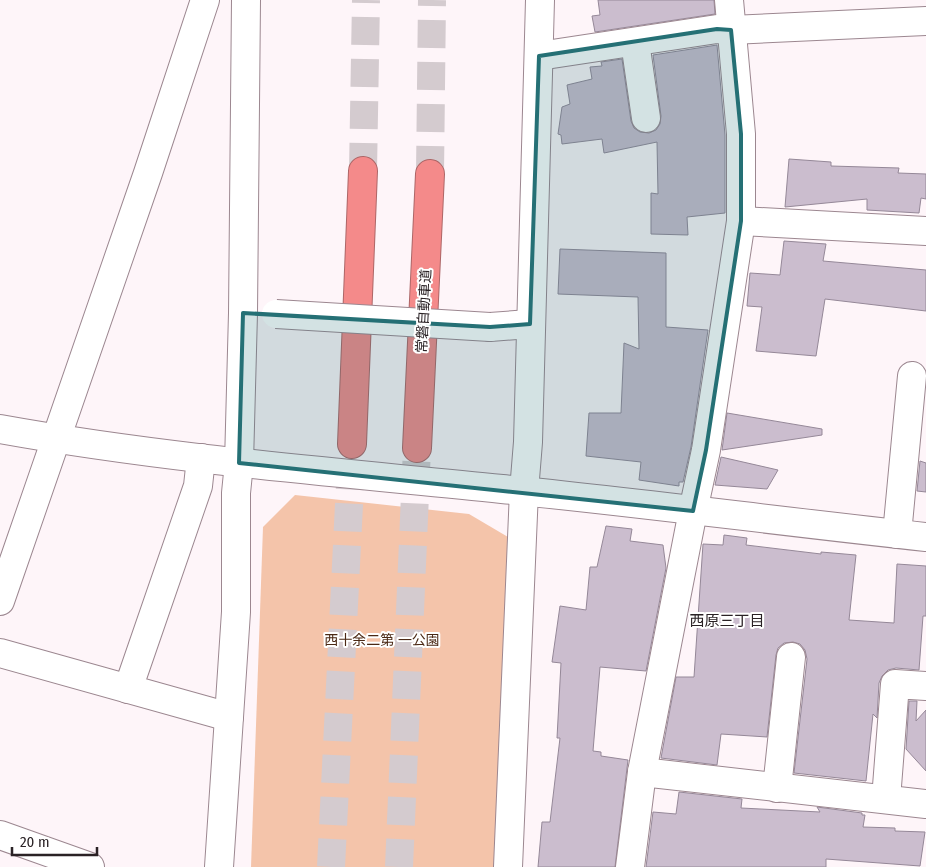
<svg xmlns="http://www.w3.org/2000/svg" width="926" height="867" font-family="'Fira Sans Condensed','Noto Sans JP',sans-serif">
<rect width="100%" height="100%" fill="#fef5f9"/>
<polygon fill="#f4c4aa" points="295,495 469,514 508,537 495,867 251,867 263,527"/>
<g fill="#cbbdce" stroke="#958898">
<polygon points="598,0 714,0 715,14 595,32 592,16 600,15"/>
<polygon points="717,45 725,135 725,213 687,217 688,235 651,234 651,193 658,194 657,142 604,153 602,139 562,144 561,135 558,134 562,107 570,104 567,85 592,79 590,67 602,66 601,62 622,59 631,121 634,128 640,132 649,133 656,130 660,124 661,116 653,55"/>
<polygon points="789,159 831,162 831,166 899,168 898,173 926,174 926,199 921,198 919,213 867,210 867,199 785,207"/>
<polygon points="784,241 826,244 823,261 926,270 926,311 825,299 816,356 756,351 762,307 747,306 750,273 780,275"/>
<polygon points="560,249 666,253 666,327 708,330 691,447 683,482 679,482 679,486 639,480 641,462 586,456 589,413 621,413 624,343 639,349 638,297 558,294"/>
<polygon points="727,413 822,429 822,435 722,450"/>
<polygon points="721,457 778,470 767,489 715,485"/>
<polygon points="920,461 926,463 926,492 917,491"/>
<polygon points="606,526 632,529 630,541 663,545 666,568 646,671 600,667 593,751 601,752 601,756 628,760 615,867 538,867 542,822 550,822 560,738 557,738 561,663 552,662 560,606 586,610 590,567 597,567"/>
<polygon points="724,535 747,538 746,545 821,554 821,552 856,555 849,620 894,623 897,564 926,566 926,616 923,616 919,670 896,668 888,670 882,676 879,683 877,718 873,714 866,781 794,773 807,659 805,650 800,644 793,642 784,643 778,648 776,655 767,737 721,734 717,765 661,758 676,677 694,677 703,544 723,545"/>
<polygon points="909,701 917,701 916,721 926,710 926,771 906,749"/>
<polygon points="679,792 742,799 741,808 820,812 817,807 862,813 862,815 865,815 863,827 895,828 895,831 925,832 920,866 826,859 826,867 646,867 653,812 676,814"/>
</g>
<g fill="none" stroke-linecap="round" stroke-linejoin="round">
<g stroke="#d4cbcf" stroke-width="28" stroke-dasharray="28 14" stroke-linecap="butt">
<polyline points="363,171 366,0"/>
<polyline points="430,174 432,0"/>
<polyline points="331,867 352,444"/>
<polyline points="399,867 417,448"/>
</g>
<g stroke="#9c8790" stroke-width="30">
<g id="minor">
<polyline points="635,42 646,118"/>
<polyline points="539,56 717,29 731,30 926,21"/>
<polyline points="741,221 926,231"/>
<polyline points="490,327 530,324"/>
<path d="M0,429C166,459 335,472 502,489C644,503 785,522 926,537"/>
<polyline points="897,534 912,376"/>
<polyline points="0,601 148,173 205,0"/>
<polyline points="0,653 229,717"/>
<polyline points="128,689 198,486 201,458"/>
<polyline points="642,772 926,804"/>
<polyline points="777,788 791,657"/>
<polyline points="886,799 895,684 926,686"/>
<polyline points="0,835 90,867"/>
<polyline points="219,867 236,612 236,493 239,463 243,313 246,0"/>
<polyline points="508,867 524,491 528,442 540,0"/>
<polyline points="630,867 642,772 693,511 706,450 741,221 741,134 729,0"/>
</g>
</g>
<g stroke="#ad6667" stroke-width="30">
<g id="highway">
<polyline points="352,444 363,171"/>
<polyline points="417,448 430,174"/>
</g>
</g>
<use href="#minor" stroke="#fff" stroke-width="28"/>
<use href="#highway" stroke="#f48a8a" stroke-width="28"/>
<g stroke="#9c8790" stroke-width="30" stroke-linecap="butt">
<polyline id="minor-bridge" points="276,314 490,327"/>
</g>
<use href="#minor-bridge" stroke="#fff" stroke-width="28"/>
</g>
<path fill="#257075" fill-opacity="0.2" stroke="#257075" stroke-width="4" stroke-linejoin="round" d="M717,29L731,30L741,134V221L706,450L693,511L239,463L243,313L490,327L530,324L539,56Z"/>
<g text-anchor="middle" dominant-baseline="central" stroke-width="4" stroke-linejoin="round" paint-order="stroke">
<g font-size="14" fill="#2a2225" stroke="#fff">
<text transform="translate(424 311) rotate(-87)">常磐自動車道</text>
</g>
<g font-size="14" fill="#4b2915" stroke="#fff">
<text x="382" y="640">西十余二第 一公園</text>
</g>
<g font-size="15" fill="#2a2225" stroke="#fff">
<text x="727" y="621">西原三丁目</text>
</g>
</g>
<path d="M12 847v8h85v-8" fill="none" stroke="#2a2225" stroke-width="2.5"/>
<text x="20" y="847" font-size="15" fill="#2a2225" stroke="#ffffff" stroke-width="4" paint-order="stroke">20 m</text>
</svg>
